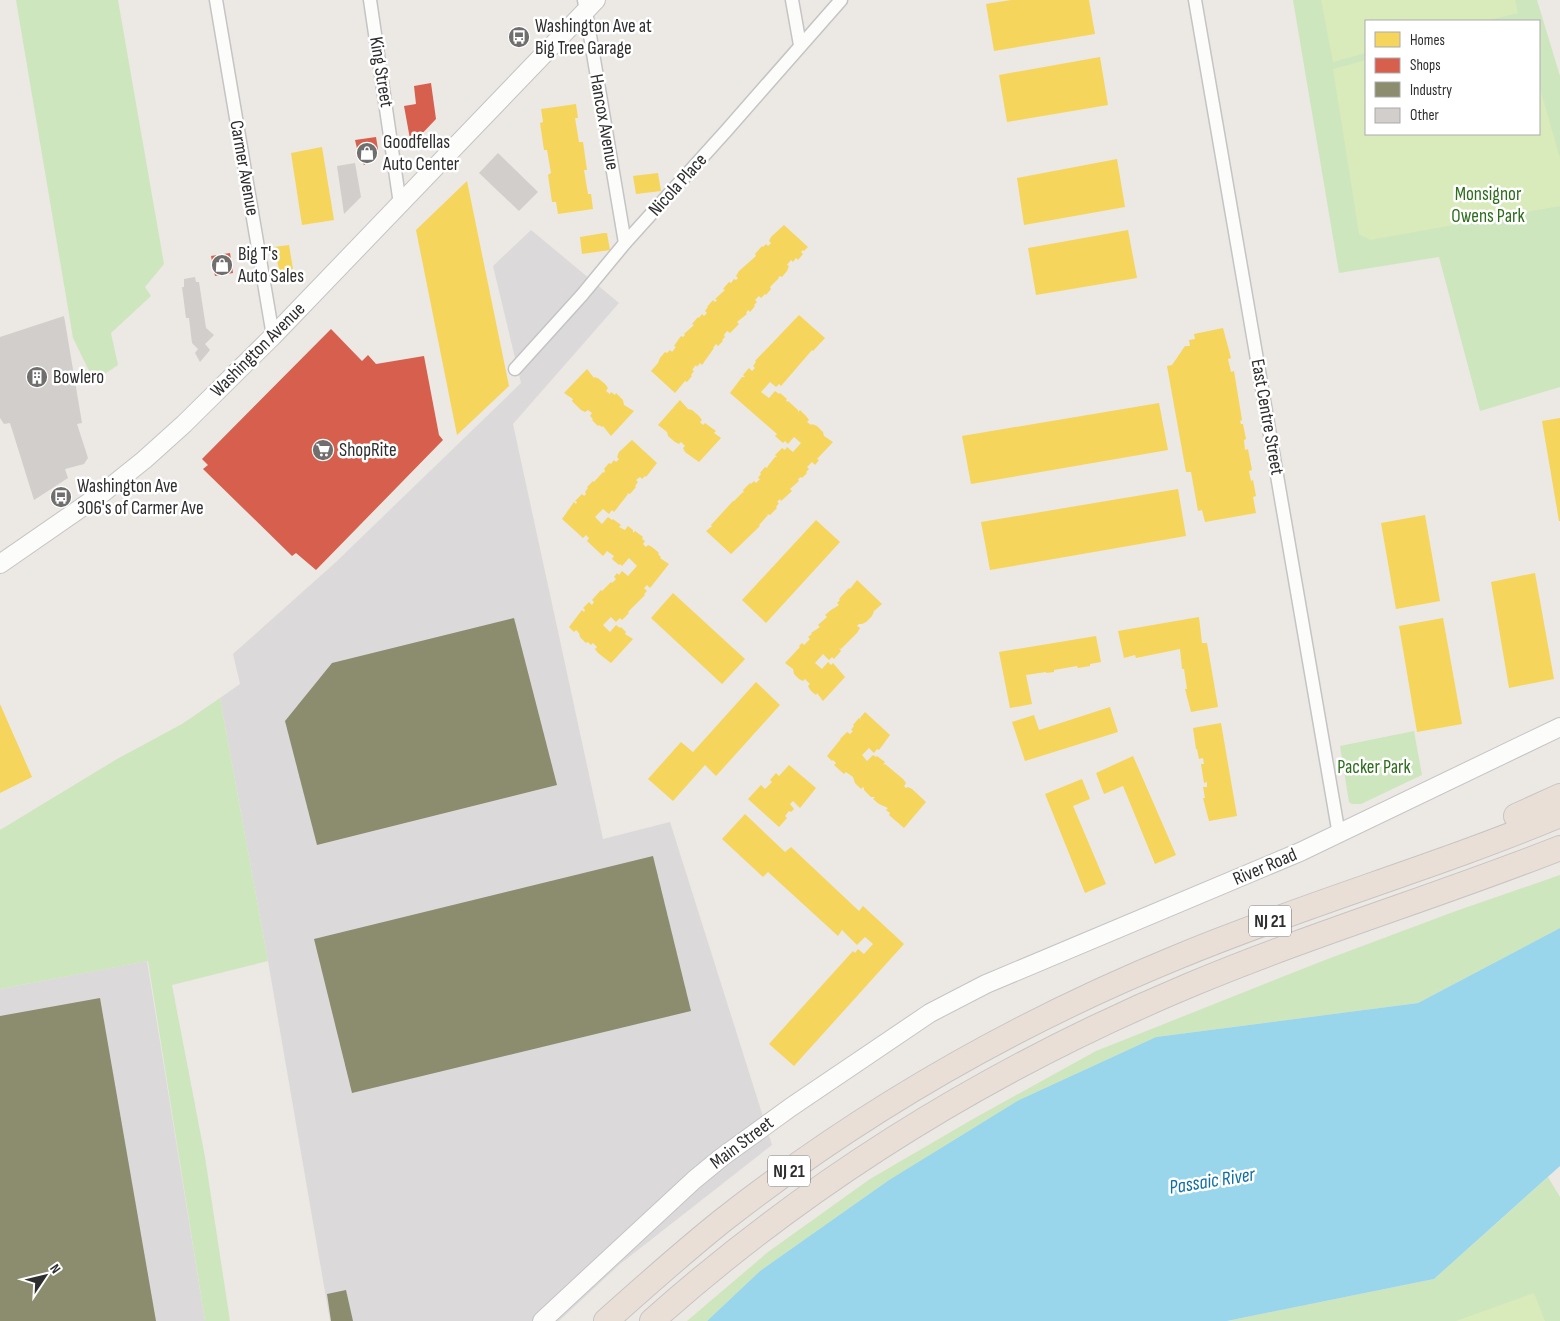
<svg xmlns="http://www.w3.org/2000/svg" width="1560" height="1321" font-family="'Sofia Sans Condensed',sans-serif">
<rect width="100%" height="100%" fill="#ece8e4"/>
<g fill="#dcd9db">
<polygon points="531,230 619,303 513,424 603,839 670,822 772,1145 620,1264 559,1321 330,1321 268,961 220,698 240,684 233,654 336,562 521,383 493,266"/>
<polygon points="147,961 205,1321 0,1321 0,989"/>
</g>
<g fill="#cee6be" fill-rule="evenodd">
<polygon points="16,0 118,0 164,264 145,287 151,296 111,333 118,365 94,381 73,338"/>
<path d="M1293,0H1537L1560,76V387L1480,411L1439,257L1339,273ZM1366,21H1539V134H1366Z"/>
<polygon points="220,698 268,961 172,985 205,1157 230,1321 205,1321 148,961 0,989 0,830 117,759 182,724"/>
<polygon points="1414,731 1422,775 1361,804 1352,804 1349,802 1340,746"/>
<polygon points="1560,875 1560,928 1418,1003 1156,1037 1019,1100 889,1180 760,1271 707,1321 687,1321 768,1252 870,1179 973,1119 1096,1051 1325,960 1456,911"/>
<polygon points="1548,1177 1560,1197 1560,1321 1227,1321 1434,1279"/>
</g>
<g fill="#d9eabb">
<polygon points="1321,0 1515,0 1518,13 1486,21 1366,21 1366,53 1333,62"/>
<polygon points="1366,60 1366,134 1539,134 1539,85 1560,158 1560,206 1370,240 1359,234 1333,69"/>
<polygon points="1534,1293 1545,1321 1456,1321"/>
</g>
<polygon fill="#99d6ec" points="1560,928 1560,1166 1434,1279 1227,1321 707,1321 760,1271 889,1180 1019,1100 1156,1037 1418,1003"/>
<g fill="#f6d55c">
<polygon points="1011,0 1089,0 1095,34 994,51 986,4"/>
<polygon points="1100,57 1108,105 1007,122 999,75"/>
<polygon points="576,104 578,118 575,118 579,142 583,142 587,170 584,170 588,194 591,194 593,209 558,214 556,202 552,202 548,175 551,173 547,150 544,150 540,123 543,122 541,109"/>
<polygon points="322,147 334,220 302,225 291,153"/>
<polygon points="1117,159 1125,207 1024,225 1017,178"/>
<polygon points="658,173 661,191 636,194 633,176"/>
<polygon points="467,181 509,386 457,435 416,230"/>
<polygon points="784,225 808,247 804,251 803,250 801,252 803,254 798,260 796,258 793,262 791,260 787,265 789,266 787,271 782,277 780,276 778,278 779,278 770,287 771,289 766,295 765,294 761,298 759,296 755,300 757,302 754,305 755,306 750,312 748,310 746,313 747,314 737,322 739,324 730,333 727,331 724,335 725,337 722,340 723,341 718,346 716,344 713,348 714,348 702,365 700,363 697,367 696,365 692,370 694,371 691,375 692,376 687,382 685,381 675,393 651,371 658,363 660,358 665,352 667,353 670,350 672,352 676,347 674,346 681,336 683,337 685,335 684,334 694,325 692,324 698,317 699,318 702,314 704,316 707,313 705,311 708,307 707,307 713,300 715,302 717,300 715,299 725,290 723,289 729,282 731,283 734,279 736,280 738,278 736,276 739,271 756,256 755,254 762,246 763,247 766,244 768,246 771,243 769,241 771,237"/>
<polygon points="1128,230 1137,278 1036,295 1028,248"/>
<polygon points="604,233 607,233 610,250 582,254 580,237"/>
<polygon points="289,245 293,269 280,274 274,247"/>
<polygon points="799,315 825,338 813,351 812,350 781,386 779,384 776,387 770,382 761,392 769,398 775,391 779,394 780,393 787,399 786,400 787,402 788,401 798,410 798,412 800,410 806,416 809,420 807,422 811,425 812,424 817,426 823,432 824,436 833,442 817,459 819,460 815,465 812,462 807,467 809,469 806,472 807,473 802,478 801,477 798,479 799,481 790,489 792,491 781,501 780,499 777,502 779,503 776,507 777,508 770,515 767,514 768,515 759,525 760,526 731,554 706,531 711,527 712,527 711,525 733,501 734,501 743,492 744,493 743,490 750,483 751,484 754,481 756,483 760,479 758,478 761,474 760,473 765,467 767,468 768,466 775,457 777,457 775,455 782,448 785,450 787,447 793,452 801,443 794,437 788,444 785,441 783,443 775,436 777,434 730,393 742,377 745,377 743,375 749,368 752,371 755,368 753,366 756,362 755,361"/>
<polygon points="1223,328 1231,358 1228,359 1231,372 1234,371 1242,420 1240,421 1241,424 1243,424 1246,439 1244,440 1245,450 1248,449 1252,470 1249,471 1251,481 1253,480 1256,496 1253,497 1256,513 1205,522 1202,510 1198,511 1191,472 1186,472 1167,366 1172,365 1185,346 1190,346 1189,340 1195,339 1194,334"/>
<polygon points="587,369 594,378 595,377 599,379 605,384 608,388 606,391 610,394 611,392 615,395 616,393 623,400 624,405 634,411 611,436 603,426 602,427 599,425 598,426 592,420 593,419 590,416 592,413 588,410 585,412 581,410 572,401 573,399 564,393"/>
<polygon points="680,400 688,409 692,410 699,416 702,420 700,422 703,425 705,423 709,426 716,431 714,433 721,438 699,462 685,452 683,448 685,446 681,442 679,444 675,442 668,436 667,432 658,425"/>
<polygon points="1159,403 1168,450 971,484 962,436"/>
<polygon points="1560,418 1560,521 1559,521 1542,421"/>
<polygon points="632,440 657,463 646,477 645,476 642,479 640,477 636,480 638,482 635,486 636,487 630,494 627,493 628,494 614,512 612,510 609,514 603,509 595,517 602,524 608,517 612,520 613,519 621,525 619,527 625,530 628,526 633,530 633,533 635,531 643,537 642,539 645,541 643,544 646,547 648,545 652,547 659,553 658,554 661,557 660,558 669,564 650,588 647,585 644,588 647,591 644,594 645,595 628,612 629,613 622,620 620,618 616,622 611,617 603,625 610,632 616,625 620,628 621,627 626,632 625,634 633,639 611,663 598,653 595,649 597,647 593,643 591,645 588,642 586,643 580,637 579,633 576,630 574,632 569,627 582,610 584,612 585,610 583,608 589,602 592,605 594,602 592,600 601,590 602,591 611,582 612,583 616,579 614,577 617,573 619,575 622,571 628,576 637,566 629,558 622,566 620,564 619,565 612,559 614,556 607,551 603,556 587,541 589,538 586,535 583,538 562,519 574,502 576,504 577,502 575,501 582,494 584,496 586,494 585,492 588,488 587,487 593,481 594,482 603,472 604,473 605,471 604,469 609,463 611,464 614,460 616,462 619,459 617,457 619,452"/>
<polygon points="1178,489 1186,536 990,570 981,522"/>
<polygon points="1425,515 1440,601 1396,609 1381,523"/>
<polygon points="816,520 840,542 766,623 742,600"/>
<polygon points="1535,573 1554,679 1509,688 1491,582"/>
<polygon points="857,580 882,604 874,611 872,616 866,622 862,624 859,624 857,626 860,628 857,633 841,649 839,648 841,651 834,659 832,657 829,660 823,654 815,663 822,669 828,662 831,665 833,663 845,677 823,701 817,693 816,695 811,691 808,686 810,684 805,679 803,681 799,679 794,674 793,669 785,663 800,647 799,646 802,643 804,645 810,639 808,637 812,634 811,633 820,627 818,625 827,617 825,615 831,610 839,605 837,603 840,600 839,599 849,588 850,589"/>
<polygon points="673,593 745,659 722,684 651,618"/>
<polygon points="1199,617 1202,643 1207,643 1218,707 1191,712 1185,689 1187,689 1184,669 1182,669 1180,649 1136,658 1135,655 1124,658 1118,631"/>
<polygon points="1443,618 1462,724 1417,732 1399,626"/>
<polygon points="1096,636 1101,662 1090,664 1090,666 1078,668 1077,666 1054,670 1054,672 1046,673 1046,672 1026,675 1032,704 1010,708 999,652"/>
<polygon points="756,682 780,705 716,776 705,765 673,801 648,779 681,742 693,752"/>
<polygon points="0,704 32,777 0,793"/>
<polygon points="1110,707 1118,732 1025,761 1012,722 1034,715 1039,730"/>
<polygon points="865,712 890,735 879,750 877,749 874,753 869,748 862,755 867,761 873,755 876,757 877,756 885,762 883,765 885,764 903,779 906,783 904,786 906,788 908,787 912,789 926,802 904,828 889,815 890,813 886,810 888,808 879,804 873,799 875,797 871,797 864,790 864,788 863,787 861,789 855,783 853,777 846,772 844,774 834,765 836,763 833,760 832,761 827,756 840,740 841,741 840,739 847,732 850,734 853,731 851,730 854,726 853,725 859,718 861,720 860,718"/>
<polygon points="1221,723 1237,816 1209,821 1203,798 1205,798 1203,787 1207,787 1207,782 1204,783 1201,764 1204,764 1203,758 1199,759 1197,749 1196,749 1193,728"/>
<polygon points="1133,756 1176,855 1155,864 1123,786 1104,794 1096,773"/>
<polygon points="789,765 816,788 800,808 793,801 790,804 794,809 791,812 789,811 785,816 787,818 779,827 748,799 761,785 765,789 772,782 770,780 776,773 779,776"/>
<polygon points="1082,779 1090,799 1073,806 1106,884 1085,893 1045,794"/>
<polygon points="745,814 785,852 791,847 859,911 863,906 904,944 794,1066 769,1044 853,951 855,953 858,949 864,954 873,944 865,937 857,945 842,930 838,936 768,872 763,877 722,839"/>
</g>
<g fill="#d6604d">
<polygon points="431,83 436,119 415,141 413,141 410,139 404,106 416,104 414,86"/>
<polygon points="376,137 378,149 374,158 364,165 359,157 355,140"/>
<polygon points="230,253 233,273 215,276 211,256"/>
<polygon points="331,329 362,361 368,355 376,364 424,356 439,435 443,440 316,570 296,553 292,556 203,469 208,465 202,459"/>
</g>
<g fill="#8c8c6e">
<polygon points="514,618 557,785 317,845 285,721 332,663"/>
<polygon points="653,856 691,1011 352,1093 314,939"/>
<polygon points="100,998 156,1321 0,1321 0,1016"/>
<polygon points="346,1290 353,1321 331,1321 327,1294"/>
</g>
<g fill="#d1cecb">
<polygon points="498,153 538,192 519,211 479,173"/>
<polygon points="355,163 361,197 344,214 337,166"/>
<polygon points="195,277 196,282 199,282 206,328 214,335 205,344 210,350 200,362 195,353 198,349 192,343 189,318 186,318 182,287 184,287 184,279"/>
<polygon points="64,316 82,423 77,424 88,458 84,464 65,469 68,478 34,500 10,423 4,424 0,418 0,337"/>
</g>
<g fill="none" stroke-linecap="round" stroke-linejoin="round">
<g stroke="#c5c4c5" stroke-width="15">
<g id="street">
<polyline points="216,0 273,336"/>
<polyline points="370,0 400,204"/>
<polyline points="584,0 625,243"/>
<polyline points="792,0 800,45"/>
<polyline points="1195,0 1339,835"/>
<polyline points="515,369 582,295 625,243 726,131 841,0"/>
</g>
</g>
<g stroke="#c5c4c5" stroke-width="20">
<g id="secondary">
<polyline points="0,564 104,492 144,460 184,424 273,336 596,0"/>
<polyline points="542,1321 694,1180 722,1157 791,1107 930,1013 986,984 1300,852 1560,727"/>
</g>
</g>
<g stroke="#c6c5c4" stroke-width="26">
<g id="highway">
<polyline points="1516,816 1560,796"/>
<path d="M606,1321C644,1287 682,1253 722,1221C862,1111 1016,1023 1180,956C1305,904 1436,867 1560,815"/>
<path d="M652,1321C812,1178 994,1067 1190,985C1312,934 1438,896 1560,848"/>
</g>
</g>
<use href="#street" stroke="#fcfcfb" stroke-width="12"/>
<use href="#secondary" stroke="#fcfcfb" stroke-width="18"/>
<use href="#highway" stroke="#eadfd6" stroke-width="24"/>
</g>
<defs>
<g id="bus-disc" transform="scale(1.125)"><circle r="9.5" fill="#706f6e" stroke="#fff"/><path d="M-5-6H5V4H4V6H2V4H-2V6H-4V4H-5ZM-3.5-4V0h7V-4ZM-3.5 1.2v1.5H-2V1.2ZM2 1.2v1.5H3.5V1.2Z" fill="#fff"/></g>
<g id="shop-disc" transform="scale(1.125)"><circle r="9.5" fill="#706f6e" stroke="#fff"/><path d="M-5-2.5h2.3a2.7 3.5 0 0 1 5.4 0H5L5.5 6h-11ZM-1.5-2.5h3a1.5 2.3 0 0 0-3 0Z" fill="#fff"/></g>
<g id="building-disc" transform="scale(1.125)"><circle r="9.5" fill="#706f6e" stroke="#fff"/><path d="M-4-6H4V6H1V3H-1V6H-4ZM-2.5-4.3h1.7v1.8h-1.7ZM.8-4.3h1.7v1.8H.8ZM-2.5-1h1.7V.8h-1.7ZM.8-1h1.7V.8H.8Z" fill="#fff"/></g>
<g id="supermarket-disc" transform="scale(1.125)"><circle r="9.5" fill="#706f6e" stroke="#fff"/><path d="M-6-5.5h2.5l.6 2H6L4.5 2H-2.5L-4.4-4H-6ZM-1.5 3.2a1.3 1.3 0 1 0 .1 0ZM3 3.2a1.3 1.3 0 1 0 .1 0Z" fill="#fff"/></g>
</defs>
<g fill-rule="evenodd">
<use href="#bus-disc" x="519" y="37"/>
<use href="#shop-disc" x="367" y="153"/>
<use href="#shop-disc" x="222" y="265"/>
<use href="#building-disc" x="37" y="377"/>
<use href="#supermarket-disc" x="323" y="450"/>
<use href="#bus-disc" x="61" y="497"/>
</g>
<g text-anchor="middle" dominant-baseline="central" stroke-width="5" stroke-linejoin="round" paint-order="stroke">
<g fill="#fff" stroke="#6d6d6d" stroke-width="1">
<rect x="1249" y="905.5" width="42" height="31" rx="4"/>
<rect x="768" y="1155.5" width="42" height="31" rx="4"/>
</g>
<g font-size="18" font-weight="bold" fill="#2e2e2e">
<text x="1270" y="921">NJ 21</text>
<text x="789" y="1171">NJ 21</text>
</g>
<g font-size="19" fill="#2e2e2e" stroke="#fff" text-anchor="start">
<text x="535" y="26">Washington Ave at<tspan x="535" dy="22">Big Tree Garage</tspan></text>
<text x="383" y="142">Goodfellas<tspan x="383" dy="22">Auto Center</tspan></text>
<text x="238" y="254">Big T's<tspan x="238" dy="22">Auto Sales</tspan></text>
<text x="53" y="377">Bowlero</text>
<text x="339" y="450">ShopRite</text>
<text x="77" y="486">Washington Ave<tspan x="77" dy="22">306's of Carmer Ave</tspan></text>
</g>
<g font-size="19" fill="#2e2e2e" stroke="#fff">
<text transform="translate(381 72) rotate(81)">King Street</text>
<text transform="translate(604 122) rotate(80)">Hancox Avenue</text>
<text transform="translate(244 168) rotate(80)">Carmer Avenue</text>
<text transform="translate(678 185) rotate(-48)">Nicola Place</text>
<text transform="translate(258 350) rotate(-45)">Washington Avenue</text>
<text transform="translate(1267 417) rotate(80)">East Centre Street</text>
<text transform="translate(1265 867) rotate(-23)">River Road</text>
<text transform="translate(742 1143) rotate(-37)">Main Street</text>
</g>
<g font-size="19" fill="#2c6e1b" stroke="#fff">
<text x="1488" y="194">Monsignor<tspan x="1488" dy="22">Owens Park</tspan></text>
<text x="1374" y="767">Packer Park</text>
</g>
<g font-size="20" font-style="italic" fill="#0d6fa3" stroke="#fff">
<text transform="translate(1212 1181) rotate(-9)">Passaic River</text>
</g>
</g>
<rect x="1365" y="20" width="175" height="115" fill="#ffffff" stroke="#ababab"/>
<rect x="1375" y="32" width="25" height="15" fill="#f6d55c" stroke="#ababab"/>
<text x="1410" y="45" font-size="15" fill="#2e2e2e">Homes</text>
<rect x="1375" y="58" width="25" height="15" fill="#d6604d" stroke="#ababab"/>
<text x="1410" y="70" font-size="15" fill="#2e2e2e">Shops</text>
<rect x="1375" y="82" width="25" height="15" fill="#8c8c6e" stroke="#ababab"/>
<text x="1410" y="95" font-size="15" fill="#2e2e2e">Industry</text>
<rect x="1375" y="108" width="25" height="15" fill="#d1cecb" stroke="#ababab"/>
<text x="1410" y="120" font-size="15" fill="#2e2e2e">Other</text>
<g transform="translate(45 1276) rotate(55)" stroke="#ffffff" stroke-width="4" paint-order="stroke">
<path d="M0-4L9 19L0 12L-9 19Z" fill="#2e2e2e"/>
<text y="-8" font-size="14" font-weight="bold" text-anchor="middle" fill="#2e2e2e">N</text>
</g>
</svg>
